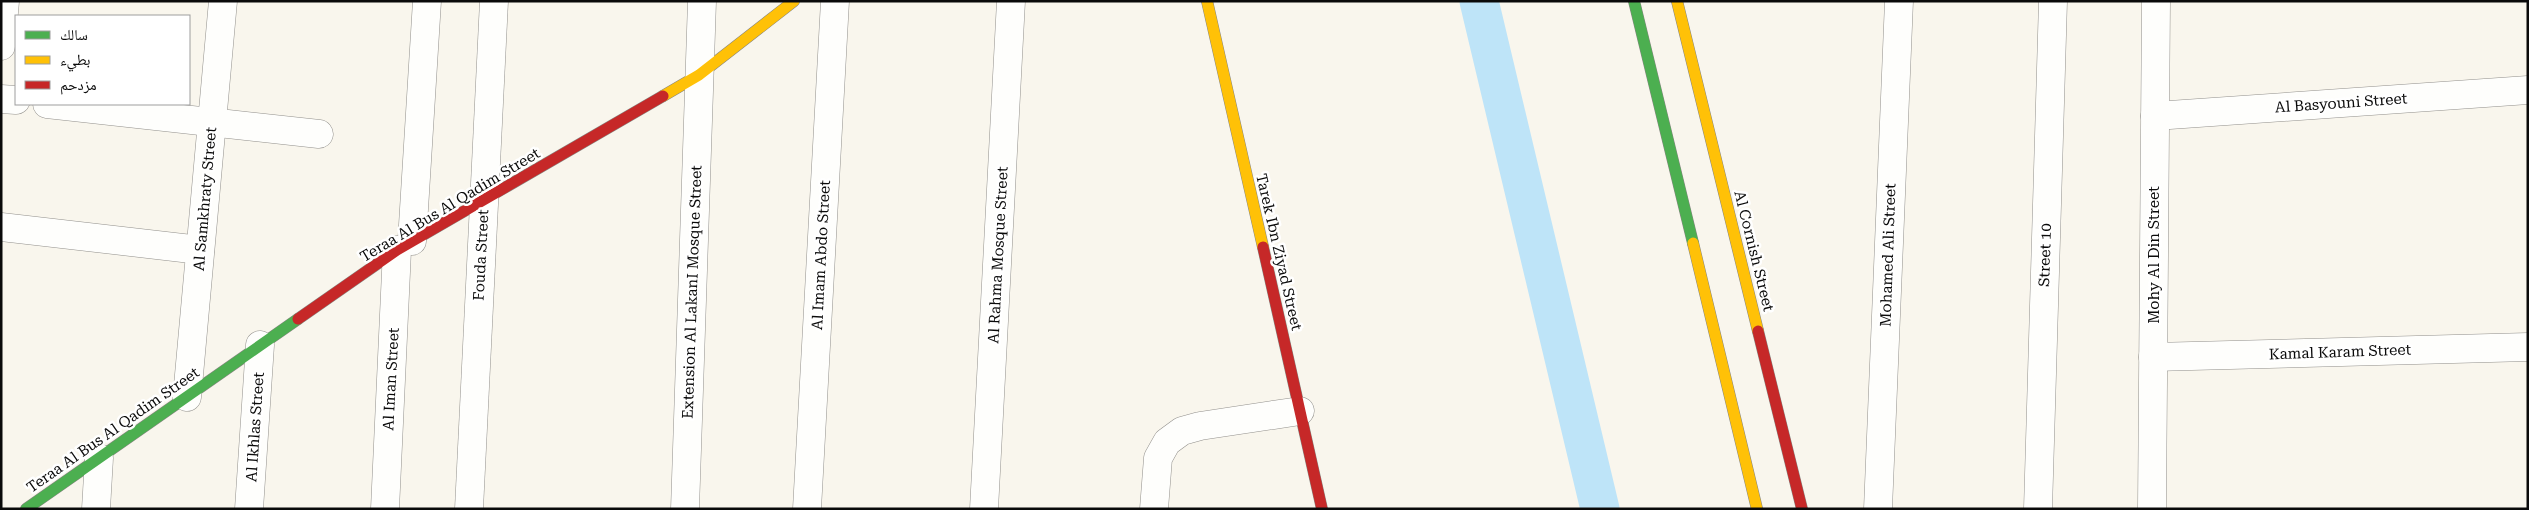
<svg xmlns="http://www.w3.org/2000/svg" width="2529" height="510" font-family="'Roboto Serif','Noto Naskh Arabic',serif">
<rect width="100%" height="100%" fill="#f9f6ed"/>
<g fill="none" stroke-linecap="round" stroke-linejoin="round">
<polyline stroke="#bee4f8" stroke-width="39" points="1479,1 1600,509"/>
<g stroke="#92908c" stroke-width="29">
<g id="street">
<polyline points="1,46 5,1"/>
<polyline points="1,99 16,100"/>
<polyline points="47,104 319,134"/>
<polyline points="2155,116 2528,90"/>
<polyline points="1,227 200,250"/>
<polyline points="412,241 427,1"/>
<polyline points="2153,357 2528,347"/>
<polyline points="187,397 223,1"/>
<polyline points="96,509 99,458"/>
<polyline points="249,509 260,345"/>
<polyline points="385,509 397,250"/>
<polyline points="469,509 494,1"/>
<polyline points="685,509 702,1"/>
<polyline points="807,509 835,1"/>
<polyline points="984,509 1011,1"/>
<polyline points="1154,509 1158,458 1167,442 1182,431 1200,426 1300,411"/>
<polyline points="1878,509 1899,1"/>
<polyline points="2038,509 2053,1"/>
<polyline points="2152,509 2156,1"/>
</g>
</g>
<g stroke="#888783" stroke-width="12">
<g id="fast">
<polyline points="1634,1 1693,243"/>
<polyline points="26,509 298,319"/>
</g>
</g>
<g stroke="#888783" stroke-width="12">
<g id="slow">
<polyline points="1207,1 1263,247"/>
<polyline points="1677,1 1758,331"/>
<polyline points="663,96 699,75 794,1"/>
<polyline points="1693,243 1757,509"/>
</g>
</g>
<g stroke="#888783" stroke-width="12">
<g id="jam">
<polyline points="1263,247 1322,509"/>
<polyline points="298,319 397,250 663,96"/>
<polyline points="1758,331 1802,509"/>
</g>
</g>
<use href="#street" stroke="#fefefc" stroke-width="28"/>
<use href="#fast" stroke="#4caf50" stroke-width="11"/>
<use href="#slow" stroke="#ffc107" stroke-width="11"/>
<use href="#jam" stroke="#c62828" stroke-width="11"/>
</g>
<g text-anchor="middle" dominant-baseline="central" stroke-width="5" stroke-linejoin="round" paint-order="stroke">
<g font-size="15" fill="#0a0a0a" stroke="#fff">
<text transform="translate(2341 103) rotate(-4)">Al Basyouni Street</text>
<text transform="translate(205 199) rotate(-85)">Al Samkhraty Street</text>
<text transform="translate(450 205) rotate(-31)">Teraa Al Bus Al Qadim Street</text>
<text transform="translate(1754 251) rotate(76)">Al Cornish Street</text>
<text transform="translate(1279 252) rotate(77)">Tarek Ibn Ziyad Street</text>
<text transform="translate(481 255) rotate(-87)">Fouda Street</text>
<text transform="translate(821 255) rotate(-87)">Al Imam Abdo Street</text>
<text transform="translate(998 255) rotate(-87)">Al Rahma Mosque Street</text>
<text transform="translate(1888 255) rotate(-88)">Mohamed Ali Street</text>
<text transform="translate(2045 255) rotate(-88)">Street 10</text>
<text transform="translate(2154 255) rotate(-90)">Mohy Al Din Street</text>
<text transform="translate(692 292) rotate(-88)">Extension Al LakanI Mosque Street</text>
<text transform="translate(2340 352) rotate(-2)">Kamal Karam Street</text>
<text transform="translate(391 379) rotate(-87)">Al Iman Street</text>
<text transform="translate(255 427) rotate(-86)">Al Ikhlas Street</text>
<text transform="translate(113 430) rotate(-35)">Teraa Al Bus Al Qadim Street</text>
</g>
</g>
<rect width="2529" height="510" fill="none" stroke="#0a0a0a" stroke-width="5"/>
<rect x="15" y="15" width="175" height="90" fill="#ffffff" stroke="#9d9d9d"/>
<rect x="25" y="31" width="25" height="8" fill="#4caf50" stroke="#9d9d9d"/>
<text x="60" y="40" font-size="15" fill="#0a0a0a">سالك</text>
<rect x="25" y="56" width="25" height="8" fill="#ffc107" stroke="#9d9d9d"/>
<text x="60" y="65" font-size="15" fill="#0a0a0a">بطيء</text>
<rect x="25" y="81" width="25" height="8" fill="#c62828" stroke="#9d9d9d"/>
<text x="60" y="90" font-size="15" fill="#0a0a0a">مزدحم</text>
</svg>
